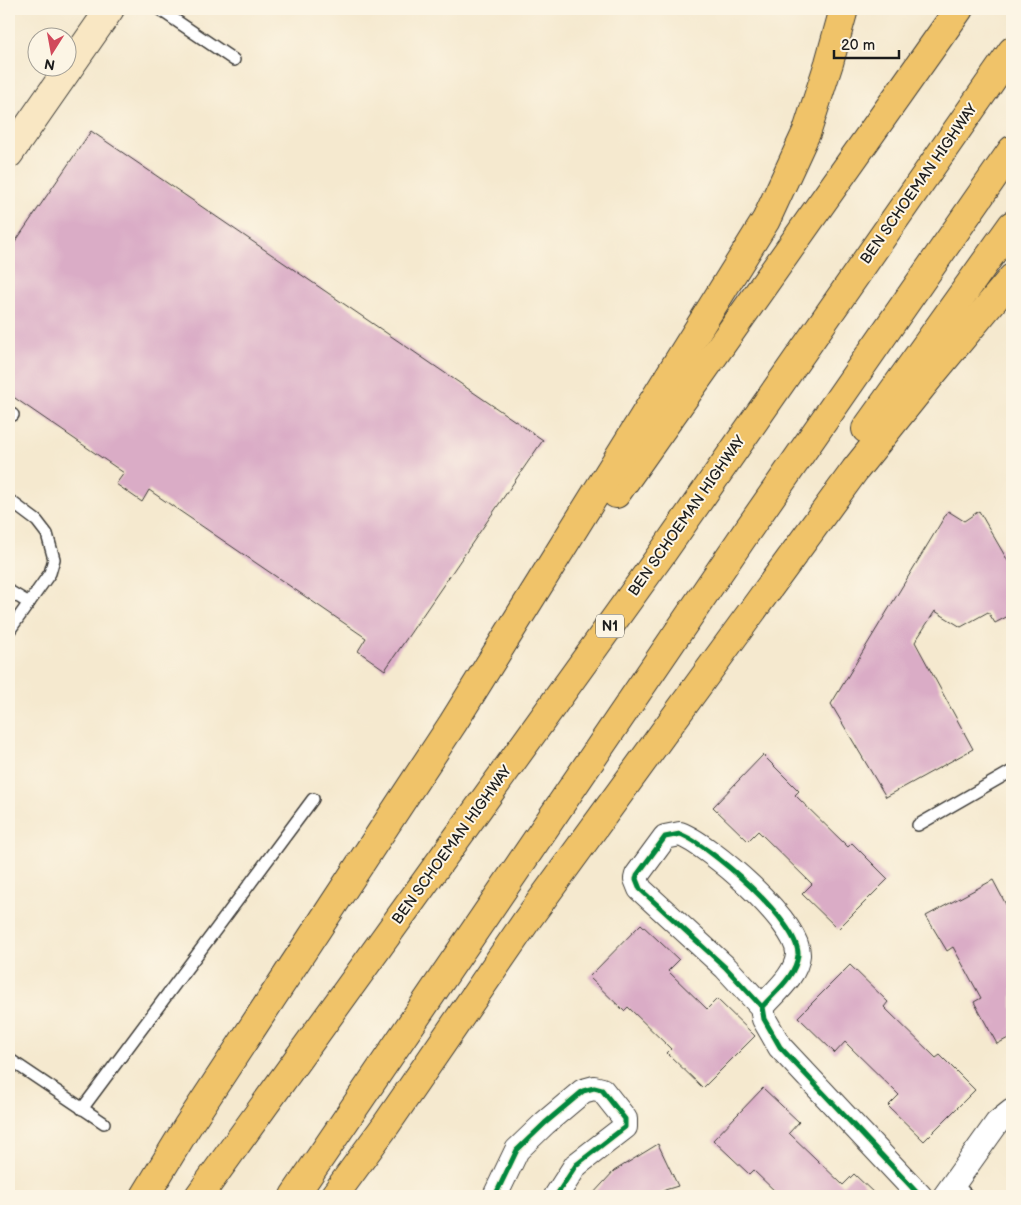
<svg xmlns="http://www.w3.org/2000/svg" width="1021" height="1205" font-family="'Balsamiq Sans',sans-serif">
<rect width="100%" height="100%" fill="#fcf5e5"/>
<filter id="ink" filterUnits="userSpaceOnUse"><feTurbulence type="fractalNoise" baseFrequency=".02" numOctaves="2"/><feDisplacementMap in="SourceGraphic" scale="10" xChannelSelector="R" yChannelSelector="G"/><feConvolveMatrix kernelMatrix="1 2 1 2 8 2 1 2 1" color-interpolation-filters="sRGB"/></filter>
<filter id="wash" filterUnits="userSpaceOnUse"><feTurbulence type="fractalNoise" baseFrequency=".0096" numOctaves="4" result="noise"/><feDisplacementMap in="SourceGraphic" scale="20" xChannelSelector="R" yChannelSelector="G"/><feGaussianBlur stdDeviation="1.12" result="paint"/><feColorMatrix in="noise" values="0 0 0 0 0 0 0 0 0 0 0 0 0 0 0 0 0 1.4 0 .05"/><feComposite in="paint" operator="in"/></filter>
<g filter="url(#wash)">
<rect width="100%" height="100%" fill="#f5e9cf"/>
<g id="blocks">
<g fill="#daacc6">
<polygon points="91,131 543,440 385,670 358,651 366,638 149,490 142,502 116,484 124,473 9,394 9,251"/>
<polygon points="948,511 964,521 979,511 1012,568 1012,614 995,623 988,612 961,627 935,611 915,642 973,749 886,797 831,704"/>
<polygon points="763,755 799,791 795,795 848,847 852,843 888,879 838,929 802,894 812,884 758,831 748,841 713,807"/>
<polygon points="993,880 1012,916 1010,917 1012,920 1012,1036 997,1044 974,1002 981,998 953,947 947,951 926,916"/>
<polygon points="641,924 679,960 668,971 707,1009 717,999 755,1036 703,1088 667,1053 671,1049 628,1007 624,1011 589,977"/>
<polygon points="850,965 888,1002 884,1007 936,1058 940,1055 975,1090 924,1141 888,1106 899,1095 845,1042 835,1053 798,1017"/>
<polygon points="763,1088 799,1122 789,1133 843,1185 854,1174 877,1196 780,1196 753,1170 749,1174 713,1140"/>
<polygon points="658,1144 678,1186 665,1190 656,1196 591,1196 614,1171"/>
</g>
</g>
</g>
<g filter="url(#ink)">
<use href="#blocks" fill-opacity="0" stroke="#3d3b37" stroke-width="1"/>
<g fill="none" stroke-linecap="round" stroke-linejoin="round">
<g stroke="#3d3b37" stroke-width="14">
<g id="service">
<polyline points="159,9 234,60"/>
<polyline points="9,412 13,415"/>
<polyline points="9,500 37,521 47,534 54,559 50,573 9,631"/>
<polyline points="9,591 29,603"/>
<polyline points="918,825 1012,771"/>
<polyline points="9,1059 104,1123"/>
<polyline points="82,1109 313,799"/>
<polyline points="955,1183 968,1196"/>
</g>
</g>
<g stroke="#3d3b37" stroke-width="26">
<g id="minor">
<path d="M762,1007C775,992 796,976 798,955C800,923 708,844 680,834L665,837L637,875L636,879L640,889L726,968L762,1007L764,1019L780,1047L920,1196"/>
<polyline points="495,1196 517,1150 545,1123 583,1091 594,1088 602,1090 625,1119 625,1127 576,1165 556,1196"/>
<polyline points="945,1196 997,1123 1012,1111"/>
</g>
</g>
<g stroke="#3d3b37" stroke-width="30">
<polyline id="secondary" points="9,154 110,9"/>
</g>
<g stroke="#3d3b37" stroke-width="30">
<g id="motorway">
<polyline points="866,429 1012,225"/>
<polyline points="616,494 959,9"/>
<polyline points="145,1196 187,1127 453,723 766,220 807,131 829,63 844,9"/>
<polyline points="199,1196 663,552 1012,51"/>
<polyline points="294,1196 745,534 1012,150"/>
<polyline points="334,1196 386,1125 527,920 855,470 932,374 1012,278"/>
</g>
</g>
<use href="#service" stroke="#fff" stroke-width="11"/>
<use href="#minor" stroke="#fff" stroke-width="24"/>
<use href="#secondary" stroke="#f9e7c3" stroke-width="28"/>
<use href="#motorway" stroke="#f0c369" stroke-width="28"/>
<g stroke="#fcf5e5" stroke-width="8">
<g id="cycleway">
<path d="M762,1007C775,992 796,976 798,955C800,923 708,844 680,834L665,837L637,875L636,879L640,889L726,968L762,1007L764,1019L780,1047L920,1196"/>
<polyline points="495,1196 517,1150 545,1123 583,1091 594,1088 602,1090 625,1119 625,1127 576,1165 556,1196"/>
</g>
</g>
<use href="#cycleway" stroke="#00873e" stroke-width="5"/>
</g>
</g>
<g text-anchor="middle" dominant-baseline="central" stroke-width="4" stroke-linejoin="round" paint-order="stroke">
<rect fill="#fcf5e5" stroke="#5f5d58" stroke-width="1" x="596" y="614.5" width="28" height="23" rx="4"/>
<g font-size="14" font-weight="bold" fill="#1c1c1c">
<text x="610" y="626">N1</text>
</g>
<g font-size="15" fill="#1c1c1c" stroke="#fcf5e5">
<text transform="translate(919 184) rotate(-55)">BEN SCHOEMAN HIGHWAY</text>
<text transform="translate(687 516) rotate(-55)">BEN SCHOEMAN HIGHWAY</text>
<text transform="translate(452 845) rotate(-54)">BEN SCHOEMAN HIGHWAY</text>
</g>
</g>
<rect width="1021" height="1205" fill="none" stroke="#fcf5e5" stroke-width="30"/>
<g transform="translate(52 52) rotate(191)"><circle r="24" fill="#fcf5e5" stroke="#a29e95"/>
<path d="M0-4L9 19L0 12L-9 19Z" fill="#d1495b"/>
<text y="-8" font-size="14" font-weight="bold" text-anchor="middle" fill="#1c1c1c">N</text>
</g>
<path d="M834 50v8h65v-8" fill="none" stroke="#1c1c1c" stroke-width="2.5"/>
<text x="841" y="50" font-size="15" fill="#1c1c1c" stroke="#fcf5e5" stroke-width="4" paint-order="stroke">20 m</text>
</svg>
